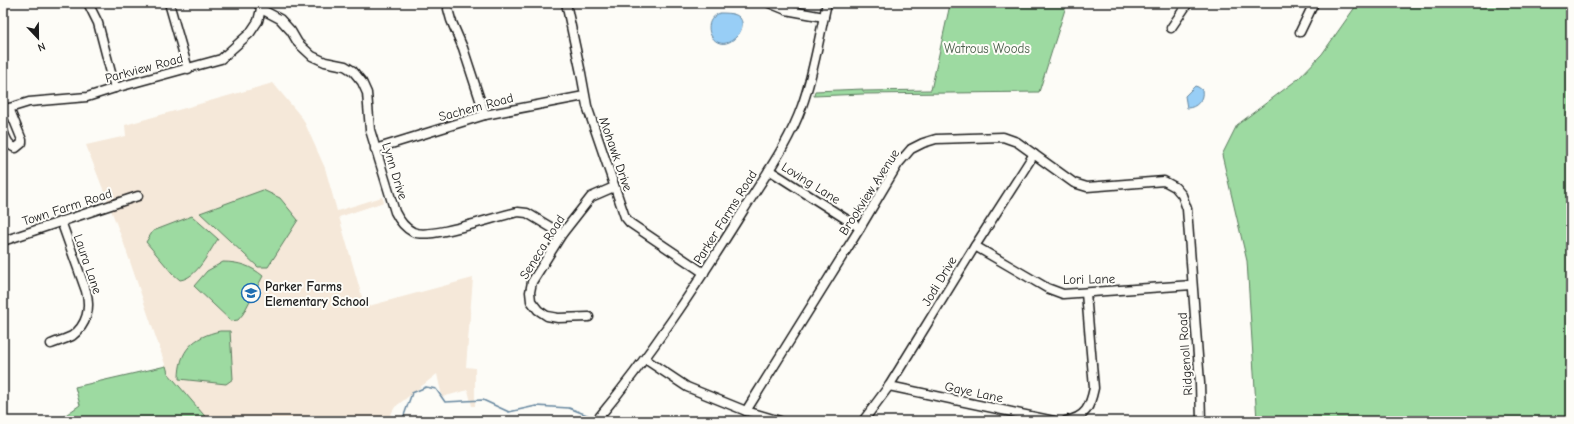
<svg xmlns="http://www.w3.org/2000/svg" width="1574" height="424" font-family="'Comic Neue',sans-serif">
<rect width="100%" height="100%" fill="#fdfcf7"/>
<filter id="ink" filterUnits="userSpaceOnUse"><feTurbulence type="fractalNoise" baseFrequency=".025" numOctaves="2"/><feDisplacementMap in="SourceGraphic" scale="8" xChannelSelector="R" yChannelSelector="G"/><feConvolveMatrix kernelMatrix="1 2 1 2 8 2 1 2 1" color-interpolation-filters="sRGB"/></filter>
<g filter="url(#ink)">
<polygon fill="#f5e8d9" points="273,83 303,119 325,168 337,211 382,197 384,202 339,217 365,307 473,278 466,367 475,368 475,406 472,406 468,390 442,397 437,374 395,407 387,421 209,421 168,373 123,241 86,145 126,136 125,125"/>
<g fill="#9ddaa1" stroke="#5c7b5e">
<polygon points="953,3 1067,3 1039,92 863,94 814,96 815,91 863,89 863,91 931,90 949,9"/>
<polygon points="1358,3 1571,3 1571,421 1257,421 1247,261 1222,155 1237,125 1298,79 1322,54"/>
<polygon points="263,190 280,198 298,220 268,267 258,267 200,213"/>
<path d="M192,216L218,239C208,253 197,278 180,280L172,273L146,242L153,231Z"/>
<path d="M223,262C239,262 251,266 263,276L243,314L238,320L231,321L194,286L207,271Z"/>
<path d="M220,331H230L233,379L226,384L179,379C179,350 193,337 220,331Z"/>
<polygon points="166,366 168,373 209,421 57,421 80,405 75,387"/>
</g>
<g fill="#98cef6" stroke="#66879f">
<path d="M720,13C725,13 731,13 736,15C745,19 743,30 737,36C716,59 696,22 720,13Z"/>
<path d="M1195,86L1198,87L1202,90C1204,100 1196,108 1187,108L1185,96Z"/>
</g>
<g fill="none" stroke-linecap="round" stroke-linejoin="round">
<polyline stroke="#66879f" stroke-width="1.5" points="402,421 412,393 426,387 436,389 445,402 483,400 509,412 536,406 569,408 592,417"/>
<g stroke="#1c1c1c" stroke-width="11">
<g id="minor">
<polyline points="88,3 98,23 115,88"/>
<polyline points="169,3 188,69"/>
<polyline points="450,3 448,9 451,20 463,48 485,115"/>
<polyline points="566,3 581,73 587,106 625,217 630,223 704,273"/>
<polyline points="769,3 786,10 824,17"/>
<path d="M261,9L280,19L291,31L298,43L312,56L325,62L345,66L353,71L362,82L367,93L370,130L395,212C399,220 405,228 413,232C431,240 496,216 518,212L527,213L562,234"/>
<polyline points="1171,28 1188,3"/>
<polyline points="1300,32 1314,3"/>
<polyline points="3,110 29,102 87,97 115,88 221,59 250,33 258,21 261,9 258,3"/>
<path d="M3,131C6,138 8,146 16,148L22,143V140L9,108"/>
<polyline points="375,149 485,115 584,96"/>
<polyline points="769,170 860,228"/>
<polyline points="3,241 138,196"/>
<polyline points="975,246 1047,288 1063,294 1192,285"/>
<polyline points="589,317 558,318 547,316 538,310 531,301 530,292 532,282 562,234 591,197 614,187"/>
<path d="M51,344C58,341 66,339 72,336C87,325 91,308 86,291L61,221"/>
<polyline points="645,359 687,387 746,411 780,421"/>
<polyline points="889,386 1054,421"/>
<polyline points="746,411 860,228 898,164 911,149 923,143 936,139 1003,137 1017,142 1074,183 1087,187 1164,181 1175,187 1182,195 1187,209 1200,383 1201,421"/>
<path d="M596,421C651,355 698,283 743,211C764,177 789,143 802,106C814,73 819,37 827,3"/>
<polyline points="863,421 889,386 975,246 1034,154"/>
<path d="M1066,421C1086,417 1090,407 1094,388L1086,293"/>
</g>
</g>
<use href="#minor" stroke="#fdfcf7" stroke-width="8"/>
</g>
</g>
<defs>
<g id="school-ring" transform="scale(1)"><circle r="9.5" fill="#fdfcf7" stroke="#1f6fb2" stroke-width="1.5"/><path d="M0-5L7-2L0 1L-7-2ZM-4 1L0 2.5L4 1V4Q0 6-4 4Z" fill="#1f6fb2"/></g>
</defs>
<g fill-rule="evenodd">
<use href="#school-ring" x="251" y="293"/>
</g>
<g text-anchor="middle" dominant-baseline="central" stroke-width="4" stroke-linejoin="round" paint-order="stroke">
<g font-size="13" fill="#495e4b" stroke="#fdfcf7">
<text x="987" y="48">Watrous Woods</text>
</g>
<g font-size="13" fill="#1c1c1c" stroke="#fdfcf7">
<text transform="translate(144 68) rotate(-15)">Parkview Road</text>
<text transform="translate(476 107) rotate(-15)">Sachem Road</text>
<text transform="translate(616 154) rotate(71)">Mohawk Drive</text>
<text transform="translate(395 171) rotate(73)">Lynn Drive</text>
<text transform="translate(811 183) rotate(32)">Loving Lane</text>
<text transform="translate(869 192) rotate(-57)">Brookview Avenue</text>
<text transform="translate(67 207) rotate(-18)">Town Farm Road</text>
<text transform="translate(725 217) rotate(-58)">Parker Farms Road</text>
<text transform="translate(542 247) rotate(-58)">Seneca Road</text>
<text transform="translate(88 264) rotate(71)">Laura Lane</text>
<text transform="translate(1089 279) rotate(-1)">Lori Lane</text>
<text transform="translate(939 281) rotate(-59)">Jodi Drive</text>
<text transform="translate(1185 354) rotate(-94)">Ridgenoll Road</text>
<text transform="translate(974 392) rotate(12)">Gaye Lane</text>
</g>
<g font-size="13" font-weight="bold" fill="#1c1c1c" stroke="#fdfcf7" text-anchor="start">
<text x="265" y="286">Parker Farms<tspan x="265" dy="15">Elementary School</tspan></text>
</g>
</g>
<rect width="1574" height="424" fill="none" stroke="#fdfcf7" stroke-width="16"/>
<rect x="8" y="8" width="1558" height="408" fill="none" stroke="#1c1c1c" stroke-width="1.5" filter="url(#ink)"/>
<g transform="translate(38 38) rotate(158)" stroke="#fdfcf7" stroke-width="3" paint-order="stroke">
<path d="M0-3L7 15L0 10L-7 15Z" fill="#1c1c1c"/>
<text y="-6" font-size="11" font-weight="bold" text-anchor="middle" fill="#1c1c1c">N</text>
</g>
</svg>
